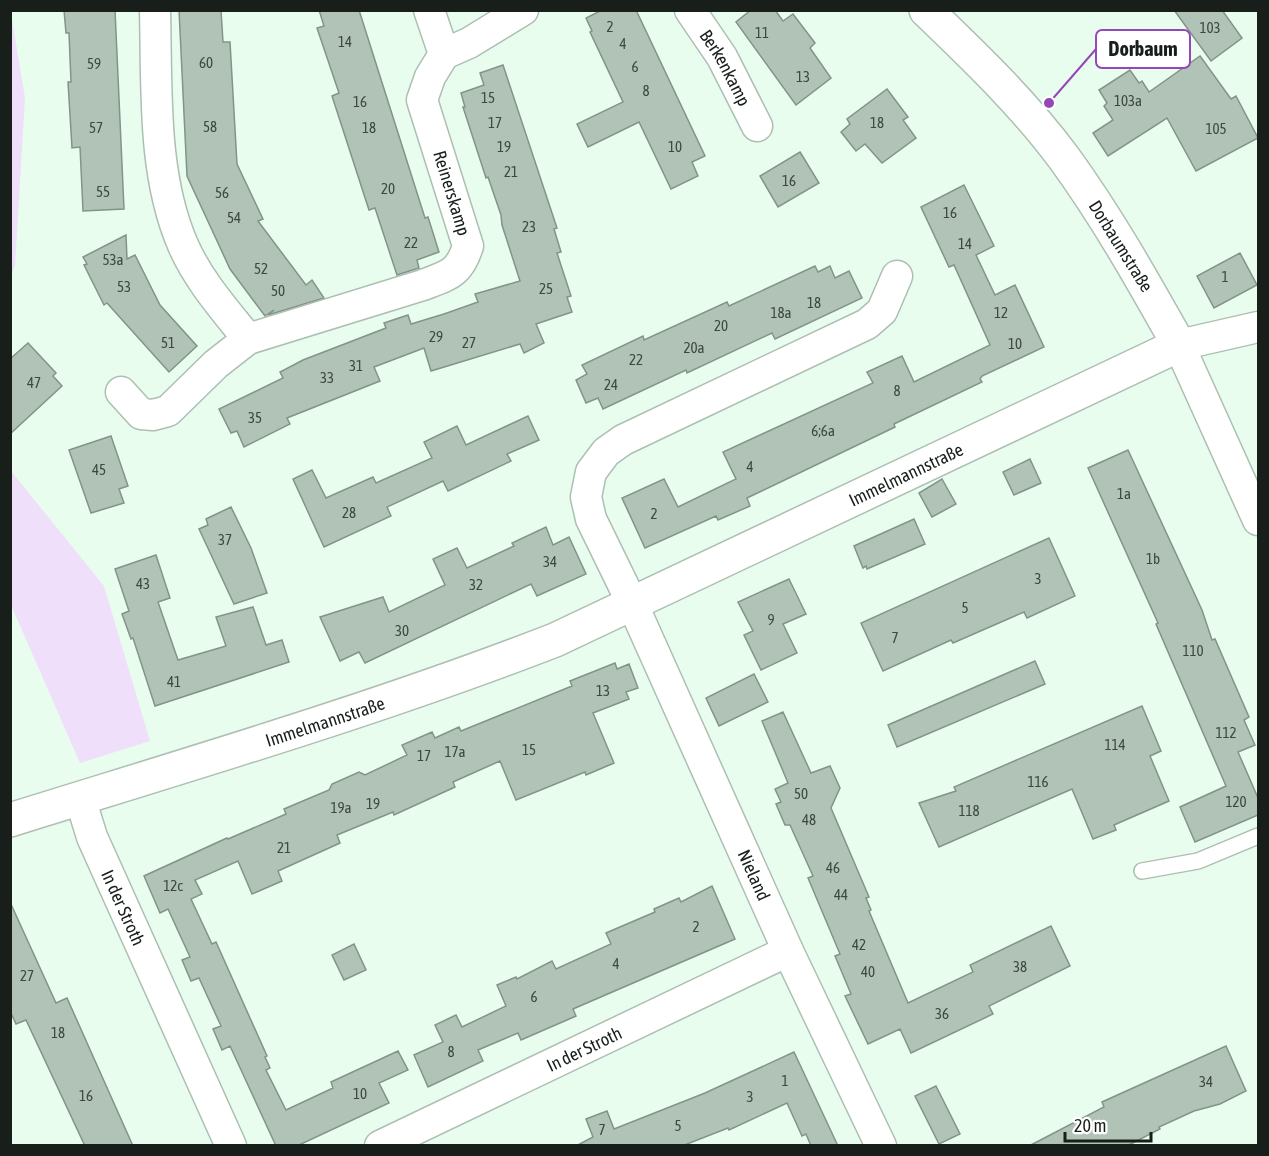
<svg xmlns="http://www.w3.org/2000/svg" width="1269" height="1156" font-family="'Asap Condensed',sans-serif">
<rect width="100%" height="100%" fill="#e9fdef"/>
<g fill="#f0dffa">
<polygon points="11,13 25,98 15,266 11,275"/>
<polygon points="11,471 104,586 150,741 80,763 11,605"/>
</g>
<g fill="#b0c3b6" stroke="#829488" stroke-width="1.5">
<polygon points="64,10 115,10 124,209 83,211 80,147 72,148 68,82 71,82 69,33 66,33"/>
<polygon points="179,10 221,10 223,42 230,42 237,164 263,219 258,221 306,285 312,280 324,298 268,315 274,310 265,316 230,269 187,176"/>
<polygon points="319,10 359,10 425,218 428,217 439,252 417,260 419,268 397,275 375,208 369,210 332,96 339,93 317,28 324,26"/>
<polygon points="602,10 636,10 705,156 692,162 698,176 671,189 639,122 588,147 577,124 623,102 590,32 592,31 586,18"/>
<polygon points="751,10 775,10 783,21 793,14 815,43 810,48 831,78 796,105 736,22"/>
<polygon points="1174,10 1222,10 1242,38 1211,61"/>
<polygon points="1200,56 1231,99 1236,96 1258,138 1196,171 1167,118 1108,156 1093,133 1113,120 1104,106 1107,103 1099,90 1130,70 1139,83 1142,81 1149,92"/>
<polygon points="503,65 557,228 554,229 561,252 557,253 571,296 567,297 572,312 536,324 544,343 524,353 520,344 431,371 424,348 374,367 380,381 287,418 290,424 244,447 237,431 231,433 219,409 283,378 280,372 303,360 386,328 384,323 408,315 411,324 444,314 478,302 475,294 520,281 502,225 501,215 488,177 486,178 463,107 465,107 461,93 484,85 480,73"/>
<polygon points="887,89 908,117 903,120 916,138 882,163 865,144 856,151 841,132 850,124 847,119"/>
<polygon points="800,152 819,183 778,207 760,176"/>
<polygon points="964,185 994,246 976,255 995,295 1015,285 1044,347 982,376 980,379 982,382 894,424 895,427 747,498 750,506 718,520 716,516 645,548 622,498 664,479 678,507 736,479 723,452 873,383 867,372 902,356 914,382 990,345 954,265 949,267 921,207"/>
<polygon points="126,235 127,259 135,255 160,305 197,346 169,372 107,303 104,305 84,265 87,264 83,257"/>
<polygon points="1240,253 1257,285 1214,308 1197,276"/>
<polygon points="815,266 818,272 830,266 835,278 849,271 862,298 775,339 772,333 687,373 686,370 603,409 598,398 586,403 576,380 587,374 582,365 643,336 644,340 727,302 729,306"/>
<polygon points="28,343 56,373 53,376 62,386 10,434 10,359"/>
<polygon points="528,416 539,440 507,454 511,461 448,491 443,481 387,507 391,516 324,547 293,479 312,470 326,498 373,477 376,483 432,458 424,442 457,426 466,445"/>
<polygon points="111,436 128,486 119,489 124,503 91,513 69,450"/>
<polygon points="1128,450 1202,610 1212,640 1215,639 1249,717 1244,720 1255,745 1238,752 1258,798 1258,815 1195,842 1180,807 1226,786 1156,624 1158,623 1088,468"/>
<polygon points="1030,459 1041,483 1014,495 1003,472"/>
<polygon points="942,479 956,504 932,517 919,493"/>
<polygon points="231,507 251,548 267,593 234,604 199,529 208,525 206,519"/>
<polygon points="914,519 925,544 867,569 866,566 863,568 854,546"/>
<polygon points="546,527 553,545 569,537 586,574 537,596 531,584 365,663 359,652 340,661 320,617 383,597 389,612 445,585 433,559 457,548 467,568 514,546 512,543"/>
<polygon points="1049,538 1075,596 1027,618 1024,612 953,643 951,640 883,671 861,623"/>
<polygon points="156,555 170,598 158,602 178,660 226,646 216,617 253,607 266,645 282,640 289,662 155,706 133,638 131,639 122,614 129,611 115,569"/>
<polygon points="789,579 806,614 783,624 797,653 761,670 744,635 753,631 738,602"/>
<polygon points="1035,661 1045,684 897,747 888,725"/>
<polygon points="615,663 617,669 629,664 638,688 626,692 629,699 593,713 614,763 586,775 585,772 516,800 500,761 453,782 455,787 394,815 393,812 337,835 340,843 278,871 282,881 252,894 238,861 195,880 202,894 191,899 212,944 216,942 267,1056 265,1057 270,1068 266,1070 286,1110 333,1088 331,1082 398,1051 408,1070 379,1083 389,1103 297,1146 276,1146 230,1046 222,1050 213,1029 221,1026 199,978 191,981 182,960 190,957 168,909 160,913 144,876 227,838 228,839 286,814 284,809 329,790 332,784 359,772 365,775 407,755 402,745 432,732 435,738 459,727 461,731 572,686 570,681"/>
<polygon points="754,674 768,702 719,726 706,698"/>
<polygon points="1142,706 1161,751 1150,756 1169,801 1114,825 1116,830 1093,839 1072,789 939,847 919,803 956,791 954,787"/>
<polygon points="783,712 811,773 830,766 840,788 831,808 869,897 866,898 871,910 869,911 908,1003 973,972 970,965 1051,926 1070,966 989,1006 993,1014 911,1053 900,1029 868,1044 845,996 851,994 835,956 840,954 808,878 813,876 790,825 785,825 776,804 781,802 775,789 788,783 762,721"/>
<polygon points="712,886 735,939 573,1009 576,1016 521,1040 518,1033 478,1050 483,1061 428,1087 414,1055 443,1042 435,1025 456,1015 462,1027 506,1006 497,985 516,977 517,979 552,961 556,969 611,944 606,933 655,912 654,909 679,898 681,902"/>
<polygon points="10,902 56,1003 67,998 133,1146 85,1146 26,1020 16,1024 10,1011"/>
<polygon points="354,944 366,970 344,980 332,955"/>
<polygon points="1226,1046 1246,1091 1220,1104 1194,1111 1159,1127 1160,1129 1127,1146 1029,1146 1104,1107 1102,1102"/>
<polygon points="794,1052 838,1146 811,1146 806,1134 802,1136 787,1103 729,1130 728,1128 682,1146 576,1146 593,1137 586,1119 607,1111 614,1129 705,1093"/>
<polygon points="936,1086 960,1134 939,1144 915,1096"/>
</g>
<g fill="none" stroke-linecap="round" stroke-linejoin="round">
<g stroke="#acbfb2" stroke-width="18">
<polyline id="service" points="1142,871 1198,861 1258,836"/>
</g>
<g stroke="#acbfb2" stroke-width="33">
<g id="minor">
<path id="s1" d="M690,10L722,57L757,126"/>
<polyline points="444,54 469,43 523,10"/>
<polyline points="1258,327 1179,345 1258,520"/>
<path d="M248,339L423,285C449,275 459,274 468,246L422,100L430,77L444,54L429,10"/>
<path d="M121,392L141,414L153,415L168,411L216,364L248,339C225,310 198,280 183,245C152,174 157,87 155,10"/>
<path id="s2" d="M80,798L92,837L231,1146"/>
<path id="s3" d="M380,1146L788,951"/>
<polyline points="881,1146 788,951 632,603 591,519 586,497 591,472 606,452 623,440 867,324 882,311 897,276"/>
</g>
</g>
<g stroke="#acbfb2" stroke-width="36">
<g id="tertiary">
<path id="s4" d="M10,820C193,763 377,709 555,640L1179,345C1143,281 1107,217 1064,158C1024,104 974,56 926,10"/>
</g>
</g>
<use href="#service" stroke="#fff" stroke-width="15"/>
<use href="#minor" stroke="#fff" stroke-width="30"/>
<use href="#tertiary" stroke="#fff" stroke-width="33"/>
</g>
<g text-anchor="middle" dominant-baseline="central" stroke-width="4.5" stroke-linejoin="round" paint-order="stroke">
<g font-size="15" fill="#3e4841">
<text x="610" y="26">2</text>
<text x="1210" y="27">103</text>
<text x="762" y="32">11</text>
<text x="345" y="41">14</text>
<text x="623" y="43">4</text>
<text x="206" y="62">60</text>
<text x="94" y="63">59</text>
<text x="635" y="66">6</text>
<text x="803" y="76">13</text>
<text x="646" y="90">8</text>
<text x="488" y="97">15</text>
<text x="1128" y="100">103a</text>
<text x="360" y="101">16</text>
<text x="495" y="122">17</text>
<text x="877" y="122">18</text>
<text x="210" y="126">58</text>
<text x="96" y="127">57</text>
<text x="369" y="127">18</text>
<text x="1216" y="128">105</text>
<text x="504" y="146">19</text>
<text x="675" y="146">10</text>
<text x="511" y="171">21</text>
<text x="789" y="180">16</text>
<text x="388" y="188">20</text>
<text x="103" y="191">55</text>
<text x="222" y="192">56</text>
<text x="950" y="212">16</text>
<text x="234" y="217">54</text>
<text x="529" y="226">23</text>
<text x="411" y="242">22</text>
<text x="965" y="243">14</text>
<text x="113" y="259">53a</text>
<text x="261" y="268">52</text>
<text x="1225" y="276">1</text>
<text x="124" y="286">53</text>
<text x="546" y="288">25</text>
<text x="278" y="290">50</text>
<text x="814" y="302">18</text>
<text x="781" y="312">18a</text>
<text x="1001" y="312">12</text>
<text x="721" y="325">20</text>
<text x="436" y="336">29</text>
<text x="168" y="342">51</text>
<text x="469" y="342">27</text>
<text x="1015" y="343">10</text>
<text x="694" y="347">20a</text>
<text x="636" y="359">22</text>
<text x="356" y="365">31</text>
<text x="327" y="377">33</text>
<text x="34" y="382">47</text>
<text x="611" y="384">24</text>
<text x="897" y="390">8</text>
<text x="255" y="417">35</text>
<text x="823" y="430">6;6a</text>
<text x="750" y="466">4</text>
<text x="99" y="469">45</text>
<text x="1124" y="493">1a</text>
<text x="349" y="512">28</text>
<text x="654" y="513">2</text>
<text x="225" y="539">37</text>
<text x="1153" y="558">1b</text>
<text x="550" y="561">34</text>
<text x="1038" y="578">3</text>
<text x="143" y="583">43</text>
<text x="476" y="584">32</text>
<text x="965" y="607">5</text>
<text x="771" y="619">9</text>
<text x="402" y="630">30</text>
<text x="895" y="637">7</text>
<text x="1193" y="650">110</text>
<text x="174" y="681">41</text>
<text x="603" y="690">13</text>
<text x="1226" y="732">112</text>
<text x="1115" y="744">114</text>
<text x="529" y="749">15</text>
<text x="455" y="751">17a</text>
<text x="424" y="755">17</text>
<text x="1038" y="781">116</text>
<text x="801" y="793">50</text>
<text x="1236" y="801">120</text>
<text x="373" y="803">19</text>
<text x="341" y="807">19a</text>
<text x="969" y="810">118</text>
<text x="809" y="819">48</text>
<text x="284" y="847">21</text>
<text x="833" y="867">46</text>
<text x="173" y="885">12c</text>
<text x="841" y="894">44</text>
<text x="696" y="926">2</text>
<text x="859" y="944">42</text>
<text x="616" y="963">4</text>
<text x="1020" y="966">38</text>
<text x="868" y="971">40</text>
<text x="27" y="975">27</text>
<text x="534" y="996">6</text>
<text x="942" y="1013">36</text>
<text x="58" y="1032">18</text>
<text x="451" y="1051">8</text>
<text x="785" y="1080">1</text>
<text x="1206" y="1081">34</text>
<text x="360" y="1093">10</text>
<text x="86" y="1095">16</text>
<text x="750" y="1096">3</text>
<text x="678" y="1125">5</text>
<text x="602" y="1129">7</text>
</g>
<g font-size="18" fill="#181f1a" stroke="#fff">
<text stroke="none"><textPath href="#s1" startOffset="68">Berkenkamp</textPath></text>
<text transform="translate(452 193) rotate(73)">Reinerskamp</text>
<text transform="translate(1121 246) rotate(58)">Dorbaumstraße</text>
<text stroke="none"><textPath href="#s4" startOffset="962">Immelmannstraße</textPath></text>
<text stroke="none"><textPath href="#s4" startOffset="330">Immelmannstraße</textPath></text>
<text transform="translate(754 875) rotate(66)">Nieland</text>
<text stroke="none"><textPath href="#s2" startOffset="118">In der Stroth</textPath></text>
<text stroke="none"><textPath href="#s3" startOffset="226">In der Stroth</textPath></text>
</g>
</g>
<path fill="none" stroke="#9447b8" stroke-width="2" d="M1049 103L1096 49"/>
<circle fill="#9447b8" stroke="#fff" stroke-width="2" cx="1049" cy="103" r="6"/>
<rect fill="#fff" stroke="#9447b8" stroke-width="2" x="1096" y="30" width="94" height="38" rx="6"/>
<g font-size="20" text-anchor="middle" font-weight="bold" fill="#181f1a">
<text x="1143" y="56">Dorbaum</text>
</g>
<rect width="1269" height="1156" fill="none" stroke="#181f1a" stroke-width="24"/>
<path d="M1065 1132v9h86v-9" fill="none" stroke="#181f1a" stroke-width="3"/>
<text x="1074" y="1132" font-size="18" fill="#181f1a" stroke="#ffffff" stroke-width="4.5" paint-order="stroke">20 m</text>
</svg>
